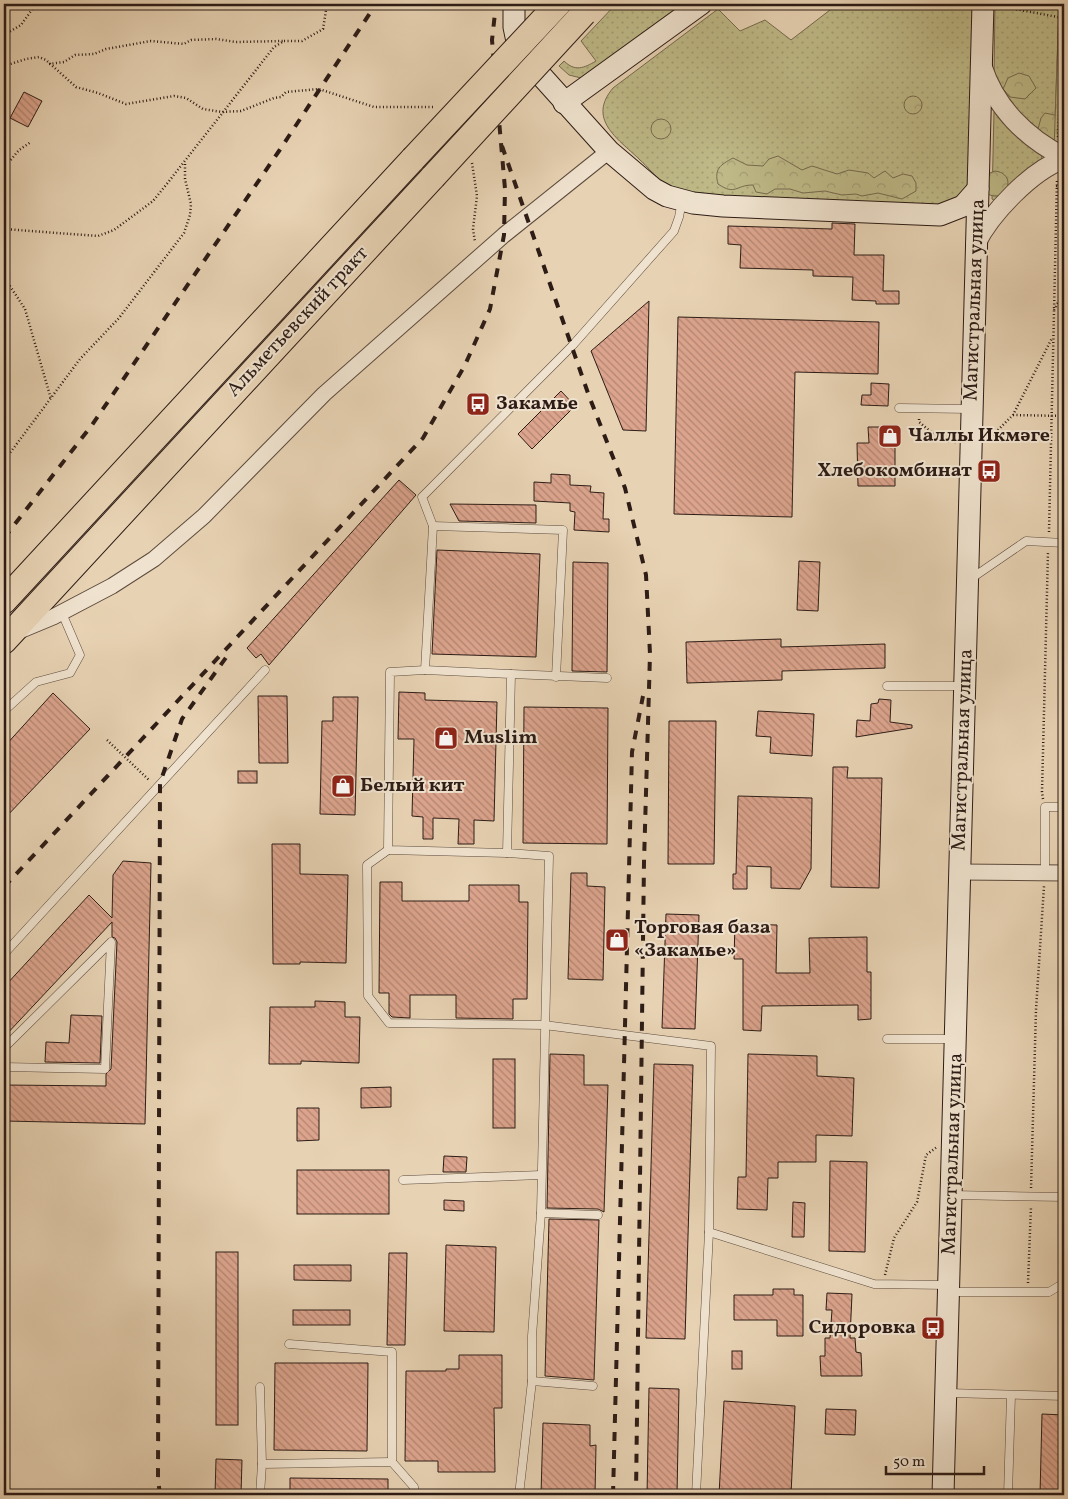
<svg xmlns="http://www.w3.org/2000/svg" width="1068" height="1499" font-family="Vollkorn,serif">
<defs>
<pattern id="grass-dots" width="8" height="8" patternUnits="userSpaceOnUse" patternTransform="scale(1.25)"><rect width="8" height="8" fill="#beb987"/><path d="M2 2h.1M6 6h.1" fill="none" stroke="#a49e74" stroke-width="1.8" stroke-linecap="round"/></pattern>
<pattern id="forest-crowns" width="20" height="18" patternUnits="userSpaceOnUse" patternTransform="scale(1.25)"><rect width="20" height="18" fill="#beb987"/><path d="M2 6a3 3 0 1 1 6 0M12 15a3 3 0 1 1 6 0" fill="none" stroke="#a49e74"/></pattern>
<pattern id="park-tufts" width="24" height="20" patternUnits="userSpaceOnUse" patternTransform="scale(1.25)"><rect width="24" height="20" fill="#beb987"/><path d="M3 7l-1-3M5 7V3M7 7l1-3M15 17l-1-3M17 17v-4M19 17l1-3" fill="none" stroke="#a49e74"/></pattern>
<pattern id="building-back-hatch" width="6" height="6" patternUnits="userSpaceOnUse" patternTransform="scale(1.25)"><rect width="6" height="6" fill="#dca48d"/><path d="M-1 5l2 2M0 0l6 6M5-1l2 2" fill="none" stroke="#b38572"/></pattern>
</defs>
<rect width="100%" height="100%" fill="#e7d2b3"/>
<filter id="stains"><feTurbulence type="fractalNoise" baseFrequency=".004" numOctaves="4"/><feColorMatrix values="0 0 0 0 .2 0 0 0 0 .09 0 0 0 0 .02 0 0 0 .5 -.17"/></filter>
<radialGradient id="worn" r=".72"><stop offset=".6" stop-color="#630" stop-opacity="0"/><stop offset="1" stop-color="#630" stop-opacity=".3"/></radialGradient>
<g fill="url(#grass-dots)" stroke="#766a4e">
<path d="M616,4H695L581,78L569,75L559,66L564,61C575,72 584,68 596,61L581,41Z"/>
<path d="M829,4H977L971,191L944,206L696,195C687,192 675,190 667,185C657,179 648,167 639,159C617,138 587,119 613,88L718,9L740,31L765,20L791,40L830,10Z"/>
<polygon points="995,4 1059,4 1054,149 1005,98 994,78"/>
<polygon points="994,112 996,112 1042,155 1041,164 995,201 992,199"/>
</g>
<g fill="url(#forest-crowns)" stroke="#766a4e">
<polygon points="1019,73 1029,76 1036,88 1025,99 1010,97 1003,89 1008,78"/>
<circle cx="913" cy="105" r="9"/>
<polygon points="1045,113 1064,117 1061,141 1049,141 1038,129 1041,118"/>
<circle cx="661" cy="129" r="10"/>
<path d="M778,156L802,170L812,166L837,174L849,170L868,173L874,178L885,171L893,178L903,174L912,176L916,183V191L902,199L878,193L862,196L856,194L842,195L825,191L803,193L790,189H775L767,194L756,192L753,185C735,185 736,196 718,184C714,169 720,165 733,158L747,165L763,166L769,159Z"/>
<path d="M995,171C1019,174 1006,206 986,193L987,174Z"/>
</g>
<polygon fill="url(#park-tufts)" stroke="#766a4e" points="1059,8 1064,9 1064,153 1054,149"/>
<g fill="url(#building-back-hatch)" stroke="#2d1c16">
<polygon points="24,92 42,101 28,127 10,118"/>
<polygon points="832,223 855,224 854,255 884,255 883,291 899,291 899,304 876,304 876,301 852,300 853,277 813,276 813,270 740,268 741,245 728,244 728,226 832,229"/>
<polygon points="649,301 646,431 623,430 591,351"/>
<polygon points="678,317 879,322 878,374 795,372 792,517 674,514"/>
<polygon points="871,383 889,384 888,406 861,405 862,395 871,395"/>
<polygon points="561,391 575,406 532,449 518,434"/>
<polygon points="868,427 895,427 895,486 858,486 857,443 869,443"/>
<polygon points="551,474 570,475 570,485 591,486 590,492 604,493 603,519 609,519 609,532 574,530 575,512 570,511 570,503 534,501 534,482 551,483"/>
<polygon points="399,480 416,495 269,665 261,654 256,658 247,648"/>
<polygon points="450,504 536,505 536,523 459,521"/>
<polygon points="437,550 540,554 536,657 432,654"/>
<polygon points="799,561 820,562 818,611 797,610"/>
<polygon points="573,562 608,563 607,672 572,671"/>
<polygon points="781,639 781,647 885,644 885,668 782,671 782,680 687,683 686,642"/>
<polygon points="399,692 425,693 425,700 497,702 494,821 474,820 474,844 458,844 459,819 433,818 433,839 423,839 423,817 412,816 414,739 398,739"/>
<polygon points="53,693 90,729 4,819 4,747"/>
<polygon points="258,696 287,696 288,763 259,763"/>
<polygon points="333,697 358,697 355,815 320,814 322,721 333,721"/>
<polygon points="879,699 891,700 890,722 912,725 912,728 856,737 857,720 870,721 871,704 878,703"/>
<polygon points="524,707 608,708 607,844 523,843"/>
<polygon points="758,711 814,714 812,756 770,753 771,737 756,736"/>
<polygon points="669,721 716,721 714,864 668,864"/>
<polygon points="833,767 848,767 847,778 882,778 879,888 831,887"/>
<rect x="238" y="771" width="19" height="12"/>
<polygon points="738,796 812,798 811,869 800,889 771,888 771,867 747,866 747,889 733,889 733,874 736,874"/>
<polygon points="272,844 300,844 300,874 348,875 346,963 300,962 300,964 273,964"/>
<polygon points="123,861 151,863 145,1124 4,1121 4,1085 106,1086 106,1074 111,1069 117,942 115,938 112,937 112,922 4,1037 4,987 89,895 112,918 113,875"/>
<polygon points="571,873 587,873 587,886 605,887 603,980 568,979"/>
<polygon points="380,882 402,882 402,901 469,901 469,885 519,885 519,902 528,902 527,999 513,999 513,1019 456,1018 456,995 410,995 410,1018 392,1017 389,1014 389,993 379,993"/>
<polygon points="666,914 699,915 695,1029 662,1028"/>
<polygon points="735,924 777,925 776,973 810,973 809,938 867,937 867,972 871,972 871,1019 858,1020 858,1005 762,1006 761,1031 743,1030 743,959 734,959"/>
<polygon points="315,1001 345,1002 345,1017 360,1017 359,1063 301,1061 301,1064 269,1064 270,1007 315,1007"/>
<polygon points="71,1015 102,1016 100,1063 45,1062 46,1042 69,1043"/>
<polygon points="550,1054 584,1055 584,1085 608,1085 604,1212 598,1209 547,1208"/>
<polygon points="748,1054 817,1056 817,1076 854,1078 852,1136 816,1135 816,1162 778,1162 778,1178 768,1178 767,1210 737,1209 738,1177 746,1177"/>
<rect x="493" y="1059" width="22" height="69"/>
<polygon points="654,1064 693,1065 685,1339 646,1338"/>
<polygon points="391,1087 391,1107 361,1108 361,1088"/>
<polygon points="297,1108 319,1108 319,1140 297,1141"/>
<polygon points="444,1156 467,1157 466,1172 443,1172"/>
<polygon points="830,1161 867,1162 865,1252 829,1251"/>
<rect x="297" y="1170" width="92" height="44"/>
<polygon points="444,1200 464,1201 464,1211 444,1210"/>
<polygon points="793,1202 805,1203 804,1237 792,1237"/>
<polygon points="549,1219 599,1220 594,1380 545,1376"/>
<polygon points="446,1245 496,1247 494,1332 444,1331"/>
<rect x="216" y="1252" width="22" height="173"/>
<polygon points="389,1253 407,1253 405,1345 387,1345"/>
<polygon points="294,1265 351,1265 351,1281 294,1280"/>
<polygon points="773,1289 794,1289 794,1295 803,1295 803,1336 777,1336 777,1320 734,1320 734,1295 773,1295"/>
<polygon points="827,1293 852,1294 850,1338 855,1338 856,1352 861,1353 862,1376 821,1376 820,1356 825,1356 825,1338 830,1338 832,1310 826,1310"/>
<rect x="293" y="1310" width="57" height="15"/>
<rect x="732" y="1351" width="10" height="18"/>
<polygon points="459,1355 502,1355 502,1408 494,1408 495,1472 438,1472 438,1461 405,1461 406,1371 446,1371 446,1369 459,1369"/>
<polygon points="275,1363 368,1363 367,1451 274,1450"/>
<polygon points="649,1388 679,1389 677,1495 647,1495"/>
<polygon points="724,1401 795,1406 791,1495 719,1495"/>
<polygon points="826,1409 856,1410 855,1435 825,1434"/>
<polygon points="1042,1414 1064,1415 1064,1495 1040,1495"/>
<polygon points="543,1423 590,1425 590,1446 596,1445 595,1495 541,1495"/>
<polygon points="216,1459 242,1460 241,1495 215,1495"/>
<polygon points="290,1478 388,1479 388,1495 290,1495"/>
</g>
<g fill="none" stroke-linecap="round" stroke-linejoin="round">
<g stroke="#5c4a3d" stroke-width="9">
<g id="service">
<polyline points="899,408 970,409"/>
<polyline points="433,526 563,530 556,677"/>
<polyline points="972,578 1026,541 1064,543"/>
<polyline points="425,670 390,672 388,850 507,853"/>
<polyline points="511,674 607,678"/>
<polyline points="887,686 963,686"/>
<polyline points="4,711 36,682 70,673 80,655 62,613"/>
<polyline points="388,850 367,865 368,996 389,1023 544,1025 711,1046 709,1232 874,1284 947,1285"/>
<polyline points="1045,873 1045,807 1064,807"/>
<polyline points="4,954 265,670"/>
<polyline points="887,1039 954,1039"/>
<polyline points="4,1048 111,942 105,1069 4,1067"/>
<polyline points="403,1180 541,1175"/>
<polyline points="952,1195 1064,1197"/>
<polyline points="541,1213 598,1215"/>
<polyline points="951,1292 1049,1292 1064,1283"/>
<polyline points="289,1344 392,1352 392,1462"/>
<polyline points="532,1381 593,1386"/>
<polyline points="260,1387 262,1464"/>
<polyline points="947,1393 1064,1396"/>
<polyline points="260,1495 262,1464 392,1462 414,1487 415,1495"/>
<polyline points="519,1495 532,1381 532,1336 541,1213 549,856 507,853 511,674 425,670 433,526 422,497 572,346 674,231 679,217 682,201"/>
<polyline points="696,1495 709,1232"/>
<polyline points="1008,1495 1011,1395"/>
</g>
</g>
<g stroke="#5c4a3d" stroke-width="17">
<g id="minor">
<polyline points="17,632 53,617 112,586 154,559 204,516 324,394 504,235 609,151"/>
<polyline points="960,872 1064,873"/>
</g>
</g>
<g stroke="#5c4a3d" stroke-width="21">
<g id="tertiary">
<path d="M982,66C995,107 1026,138 1064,157"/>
<path d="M976,243C991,213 1032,170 1064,159"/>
</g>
</g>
<g stroke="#2d1c16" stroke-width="23">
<g id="secondary">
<polyline points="514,4 514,27 519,51 609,151 654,189 667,196 693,203 723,206 940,215 963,206 978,189"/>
<polyline points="564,103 701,4"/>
<polyline points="943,1495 983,4"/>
</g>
</g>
<g stroke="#2d1c16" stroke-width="27">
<g id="primary">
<polyline points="4,601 413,159"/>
<polyline points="4,641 433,177"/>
</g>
</g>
<g stroke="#2d1c16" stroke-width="2.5" stroke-dasharray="1 2.5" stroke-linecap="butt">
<polyline points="999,6 1063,18"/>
<polyline points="4,35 21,25 36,4"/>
<polyline points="49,64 64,62 75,55 94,54 106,49 151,41 184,44 191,40 216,39 236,42 283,41"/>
<polyline points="4,66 26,59 39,57 46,60 76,87 98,93 126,104 174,96 186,98 203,109 222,112 241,111 274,98 281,97 286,92 319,89 374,107 435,107"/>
<polyline points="1058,137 1064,4"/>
<polyline points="472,163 477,196 473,229 475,242"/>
<polyline points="4,168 19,150 31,142"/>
<polyline points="1056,186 1064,187"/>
<polyline points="4,229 98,236 114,230 153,201 166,185 274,47 284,41 302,41 323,29 327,4"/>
<polyline points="4,277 25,309 51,399"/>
<polyline points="1054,310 1064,291"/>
<polyline points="1013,415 1064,416"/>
<polyline points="1061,416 1064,426"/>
<polyline points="919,419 919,422 942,441 956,442"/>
<polyline points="988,440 1013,415 1052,338"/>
<polyline points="4,461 80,359 119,318 184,233 190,215 191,204 185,179 185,163"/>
<polyline points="1049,532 1057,180"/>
<polyline points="107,740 150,781"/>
<polyline points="1043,799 1042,792 1048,552"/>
<polyline points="1031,1188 1036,1010 1044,886"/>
<polyline points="885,1275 894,1238 917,1202 926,1155 937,1147"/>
<polyline points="1028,1283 1031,1206"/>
</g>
<use href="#service" stroke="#efe2ce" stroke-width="8"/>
<use href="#minor" stroke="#efe2ce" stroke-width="15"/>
<use href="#tertiary" stroke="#efe2ce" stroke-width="19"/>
<use href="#secondary" stroke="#efe2ce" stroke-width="21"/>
<use href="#primary" stroke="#e7d2b3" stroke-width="25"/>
<g stroke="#2d1c16" stroke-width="4" stroke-dasharray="9 9" stroke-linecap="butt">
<polyline points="502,146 589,396 625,488 646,575 650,654 644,862 636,1495"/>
<polyline points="4,538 92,425 279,151 376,4"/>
<polyline points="4,887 423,438 465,365 490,309 504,235 505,189 492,40 496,4"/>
<polyline points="160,1495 158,1479 160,783 182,719 230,652"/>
<polyline points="613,1495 632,752 643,696"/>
</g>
<g stroke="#2d1c16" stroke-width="27" stroke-linecap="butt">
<g id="primary-bridge">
<polyline points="413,159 558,4"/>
<polyline points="433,177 584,13"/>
</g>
</g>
<use href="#primary-bridge" stroke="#e7d2b3" stroke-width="25"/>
</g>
<defs>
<g id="bus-square" transform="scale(1.25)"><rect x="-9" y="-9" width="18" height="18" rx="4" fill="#8f2418" stroke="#efe2ce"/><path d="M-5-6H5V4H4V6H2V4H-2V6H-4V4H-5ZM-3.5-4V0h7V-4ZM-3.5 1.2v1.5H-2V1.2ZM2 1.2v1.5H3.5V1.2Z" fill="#fff"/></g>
<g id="shop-square" transform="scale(1.25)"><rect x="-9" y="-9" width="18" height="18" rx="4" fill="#8f2418" stroke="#efe2ce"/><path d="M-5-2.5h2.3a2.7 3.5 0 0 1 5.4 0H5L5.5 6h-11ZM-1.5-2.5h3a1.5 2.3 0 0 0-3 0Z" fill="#fff"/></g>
</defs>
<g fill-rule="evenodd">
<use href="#bus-square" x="478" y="404"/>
<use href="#shop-square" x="890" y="436"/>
<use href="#bus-square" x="989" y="471"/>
<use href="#shop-square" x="446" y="738"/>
<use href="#shop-square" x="343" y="786"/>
<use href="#shop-square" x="617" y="940"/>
<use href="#bus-square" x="933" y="1328"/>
</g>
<g text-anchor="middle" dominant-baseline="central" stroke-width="4" stroke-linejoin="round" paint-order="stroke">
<g font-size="20" fill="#2d1c16" stroke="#efe2ce">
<text transform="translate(975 300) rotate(-88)">Магистральная улица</text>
<text transform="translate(298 322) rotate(-47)">Альметьевский тракт</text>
<text transform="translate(963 750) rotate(-88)">Магистральная улица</text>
<text transform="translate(953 1154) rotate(-88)">Магистральная улица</text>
</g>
<g font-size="20" font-weight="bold" fill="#2d1c16" stroke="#efe2ce" text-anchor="start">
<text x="496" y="404">Закамье</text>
<text x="908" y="436">Чаллы Икмәге</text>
<text x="972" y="471" text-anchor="end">Хлебокомбинат</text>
<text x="464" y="738">Muslim</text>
<text x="360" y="786">Белый кит</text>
<text x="634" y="928">Торговая база<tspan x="634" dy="23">«Закамье»</tspan></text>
<text x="916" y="1328" text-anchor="end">Сидоровка</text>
</g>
</g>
<rect width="1068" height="1499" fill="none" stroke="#e7d2b3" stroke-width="20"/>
<rect x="5" y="5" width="1058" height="1489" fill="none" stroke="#2d1c16" stroke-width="2.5"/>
<rect x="10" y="10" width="1048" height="1479" fill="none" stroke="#2d1c16"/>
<path d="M886 1466v8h98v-8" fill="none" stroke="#2d1c16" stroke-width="2.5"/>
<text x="893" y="1466" font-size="15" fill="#2d1c16" stroke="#efe2ce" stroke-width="4" paint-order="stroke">50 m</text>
<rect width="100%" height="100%" filter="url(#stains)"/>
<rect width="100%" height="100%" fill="url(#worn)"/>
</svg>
